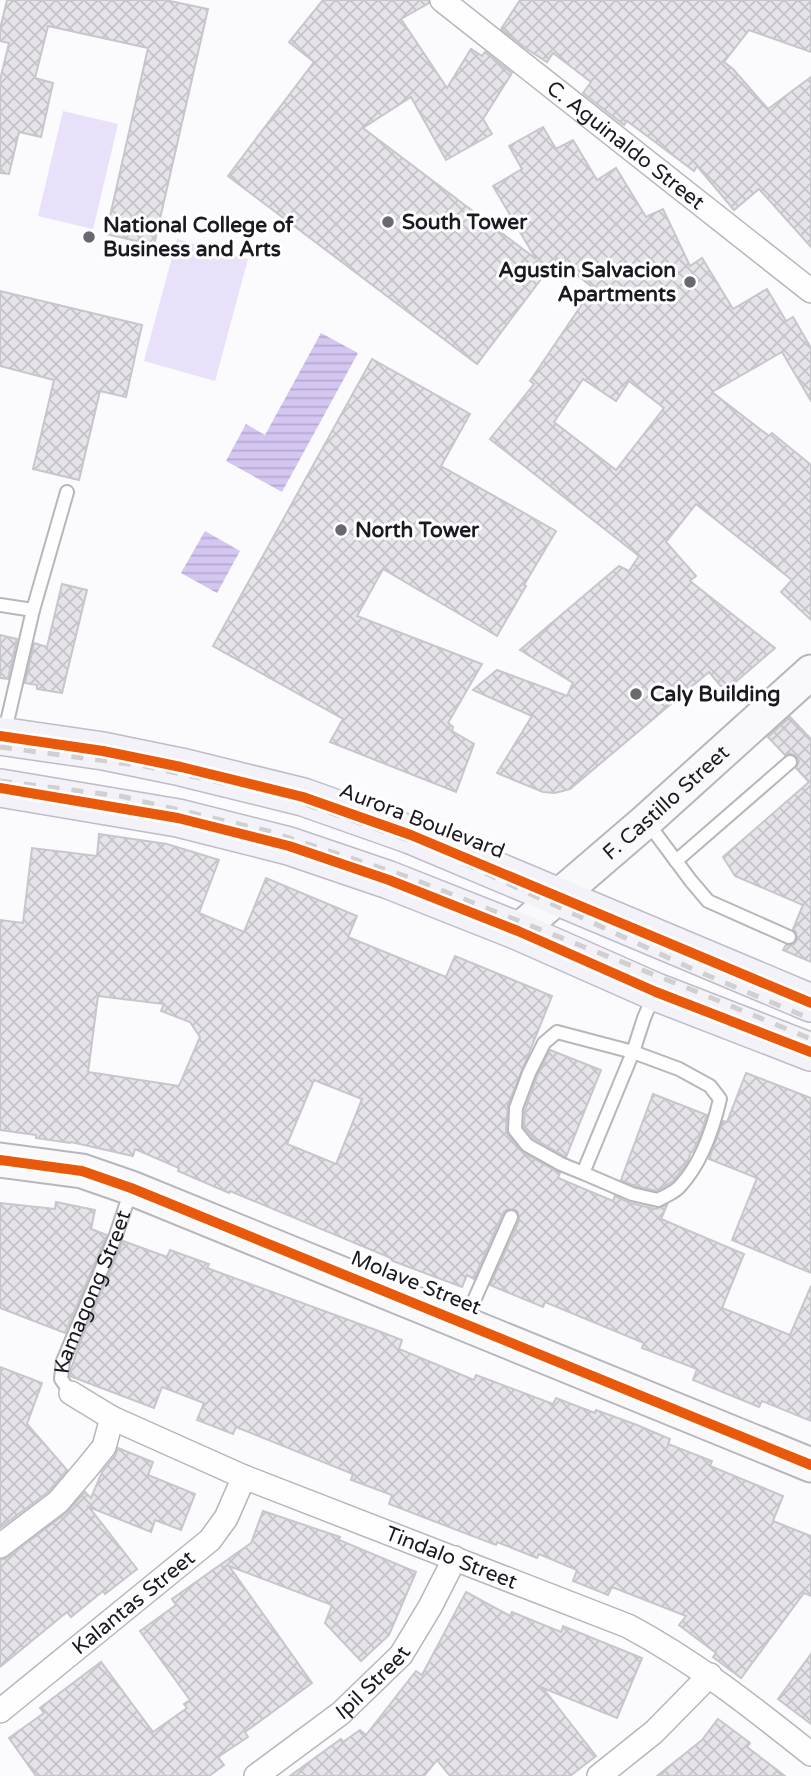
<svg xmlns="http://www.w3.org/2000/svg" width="811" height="1776" font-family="'Varela Round',sans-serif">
<defs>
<pattern id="water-rules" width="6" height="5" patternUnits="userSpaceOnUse" patternTransform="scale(1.75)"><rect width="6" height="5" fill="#d4c5f1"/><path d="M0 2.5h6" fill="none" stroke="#b5a9ce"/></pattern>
<pattern id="building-cross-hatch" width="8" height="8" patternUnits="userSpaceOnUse" patternTransform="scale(1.75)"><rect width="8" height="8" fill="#e6e3ea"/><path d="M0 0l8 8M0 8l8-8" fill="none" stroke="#c5c2c8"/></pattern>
</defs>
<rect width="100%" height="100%" fill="#fbfafd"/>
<g fill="#e9e0fa">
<polygon points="63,111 118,124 93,229 38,216"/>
<polygon points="177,239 248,259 215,381 144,361"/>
</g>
<g fill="url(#water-rules)">
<polygon points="321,333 358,353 282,492 226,461 246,424 265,435"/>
<polygon points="205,531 240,551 217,593 181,573"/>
</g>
<g fill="url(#building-cross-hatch)" stroke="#c7c6cb" stroke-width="2" fill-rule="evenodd">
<polygon points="7,0 165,0 208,9 154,245 106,234 148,48 48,26 35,78 53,83 41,137 19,132 9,174 0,173 0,80 9,43 0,41 0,29"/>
<path d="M323,0H428L429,3L401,19L447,88L471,49L482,56L485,52L512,73L483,119L492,134L446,160L411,97L363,128L536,259L493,186L522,169L509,146L543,127L556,149L573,140L597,180L616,168L646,217L663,209L690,266L702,258L733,309L767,289L786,321L793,317L811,348V401L782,352L712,392L769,436L772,433L811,465V620L781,592L792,580L696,504L666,542L696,576L690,581L775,648L725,691L709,672L570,789L555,793L543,792L497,773L532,716L473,690L497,670L567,696L573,683L520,650L619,566L629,571L639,556L490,439L534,384L530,381L593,288L557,258L477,364L228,176L314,62L289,42ZM583,379L616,401L629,381L664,408L616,470L554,422Z"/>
<polygon points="520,0 811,0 811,52 749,30 724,62 733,69 768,109 811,77 811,247 759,189 734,210 697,166 694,171 627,121 624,125 583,93 591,82 553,53 547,62 527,49 501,29"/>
<polygon points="0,291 142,325 126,397 100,391 79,480 33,469 54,380 0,366"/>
<polygon points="372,359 470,414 441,466 556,531 524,585 526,586 497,636 383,569 357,616 482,664 448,723 453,727 452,731 474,744 456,792 330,742 343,719 213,646"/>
<polygon points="62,584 87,590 62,693 37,689 37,685 25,683 34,643 47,647"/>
<polygon points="0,635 17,639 8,679 0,678"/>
<polygon points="790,717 811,739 811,962 783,950 786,945 794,944 797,940 796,932 793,929 803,905 735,876 723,857 809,782 796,768 799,761 796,756 789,753 785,755 768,737"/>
<path d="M99,834L167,844L219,860L199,913L244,932L266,878L357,916L348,937L446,977L455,956L552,996L508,1105L506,1130L508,1135L522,1152L560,1173L558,1178L613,1201L615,1196L630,1203L656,1209L667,1205L661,1219L744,1254L722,1308L790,1335L811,1286V1421L762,1401L759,1407L693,1380L697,1369L642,1348L644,1343L545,1302L543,1307L490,1285L519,1221L518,1212L514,1209L506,1210L503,1213L474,1279L467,1275L462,1287L390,1260L391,1258L230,1191L229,1193L178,1171L179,1168L135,1149L133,1156L71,1142L70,1143L36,1138V1135L0,1130V920L23,923L32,848L97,856ZM98,996L164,1004L161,1011L190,1022L200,1037L179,1086L88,1072ZM314,1080L362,1099L336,1164L287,1144Z"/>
<polygon points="550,1050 601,1070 566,1157 533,1138 524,1127 525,1110 537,1076"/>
<polygon points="746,1073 811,1098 811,1273 732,1240 757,1178 709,1159 723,1121 727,1122"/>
<polygon points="653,1094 707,1115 698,1141 692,1152 691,1152 687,1163 673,1181 657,1191 635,1186 621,1180"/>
<polygon points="56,1202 95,1210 91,1229 107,1235 65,1333 0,1308 0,1203 55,1209"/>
<polygon points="123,1241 167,1257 170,1250 209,1264 207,1268 376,1330 402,1340 399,1349 474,1380 476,1375 553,1404 556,1398 595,1413 596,1410 637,1425 670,1439 668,1444 712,1461 710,1466 783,1496 773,1521 811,1536 811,1596 804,1593 741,1678 713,1657 716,1653 679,1625 686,1616 612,1587 608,1595 573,1581 577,1570 539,1554 537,1558 497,1542 496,1545 389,1504 392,1495 351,1480 353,1474 236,1427 233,1434 197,1420 204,1403 162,1387 154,1408 70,1376 71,1369 81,1340"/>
<polygon points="0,1367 42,1383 27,1424 67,1470 48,1492 0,1528"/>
<polygon points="118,1448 153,1462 148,1475 195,1494 181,1530 155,1520 151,1532 89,1507 137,1569 105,1594 103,1591 71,1617 67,1612 0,1667 0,1560 8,1557 66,1513 85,1492 91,1498 102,1472 115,1456"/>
<polygon points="263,1511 340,1537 339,1540 416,1572 389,1635 361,1661 325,1623 332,1605 229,1566 312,1683 245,1732 248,1737 218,1757 224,1765 209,1776 36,1776 9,1738 44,1713 40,1708 101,1662 153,1732 187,1708 184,1704 190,1700 140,1631 176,1605 172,1599 251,1543"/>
<polygon points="466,1592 510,1616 512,1612 561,1632 563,1626 642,1658 617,1718 543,1688 596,1756 570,1776 450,1776 437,1760 424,1776 290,1776 341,1739 343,1742 360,1730 366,1735 416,1671 422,1675"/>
<polygon points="811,1654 811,1724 778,1699"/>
<polygon points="718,1719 750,1743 747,1747 785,1776 657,1776 702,1740"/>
</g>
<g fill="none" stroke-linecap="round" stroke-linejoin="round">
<g stroke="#b7b6bb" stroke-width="16">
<g id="lane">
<polyline points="0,605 33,610"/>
<polyline points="4,735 33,610 67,492"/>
<polyline points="647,822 691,881 708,901 789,937"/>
<polyline points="676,861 790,762"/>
<path d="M583,1173L632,1194L658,1200C665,1196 676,1192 681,1185C702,1162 713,1129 720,1099L710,1086L679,1069L633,1052L557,1032L544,1043L529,1073L516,1108L515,1130L527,1145L561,1164L583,1173L633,1052L644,1018L654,995"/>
<polyline points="464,1323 511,1217"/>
<path id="s1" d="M71,1393L61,1379L63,1361L116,1235L131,1190"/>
</g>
</g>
<g stroke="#b7b6bb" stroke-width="26">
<g id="street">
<path id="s2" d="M442,0L811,291"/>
<path id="s3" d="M71,1393L112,1418L244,1477L628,1626C694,1661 752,1707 811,1754"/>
<polyline points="0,1546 58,1502 87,1468 104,1447 112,1418"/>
<path id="s4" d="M0,1711L210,1540L226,1518L244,1477"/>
<path id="s5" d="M256,1776L341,1713L401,1655L430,1607L455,1558"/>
<polyline points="599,1776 654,1732 710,1675"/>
</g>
</g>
<g stroke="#b7b6bb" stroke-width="37">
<g id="secondary">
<path id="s6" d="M518,931L646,821L811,672"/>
<polyline points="0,1160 82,1171 131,1188 811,1465"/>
</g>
</g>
<g stroke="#c0bbc8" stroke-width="40">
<g id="primary">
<polyline points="0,736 103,751 181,767 303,797 411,835 811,1003"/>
<polyline points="0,788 178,818 289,846 389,880 518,931 656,992 811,1052"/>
</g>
</g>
<use href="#lane" stroke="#fefeff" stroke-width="12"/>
<use href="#street" stroke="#fefeff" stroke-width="23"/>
<use href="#secondary" stroke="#f9f8fb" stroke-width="33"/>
<use href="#primary" stroke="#f4f2f9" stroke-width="37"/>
<g stroke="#d0d0d0" stroke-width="5" stroke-dasharray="12 12" stroke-linecap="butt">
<polyline points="0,747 144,766 279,795 429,847 697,971 811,1019"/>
<polyline points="0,781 120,796 268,831 408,877 690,989 811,1039"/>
</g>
<g stroke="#fff" stroke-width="15">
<g id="cycleway">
<polyline points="0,736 103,751 181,767 303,797 411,835 811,1003"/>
<polyline points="0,788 178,818 289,846 389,880 518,931 656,992 811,1052"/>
<polyline points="0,1160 82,1171 131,1188 811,1465"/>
</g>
</g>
<use href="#cycleway" stroke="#e8590c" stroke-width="10"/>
</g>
<g fill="#69686e" stroke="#fff" stroke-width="2.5">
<circle cx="388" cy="222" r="7"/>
<circle cx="89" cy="237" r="7"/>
<circle cx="690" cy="282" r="7"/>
<circle cx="341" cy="530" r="7"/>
<circle cx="636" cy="694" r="7"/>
</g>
<g text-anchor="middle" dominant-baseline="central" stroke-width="6" stroke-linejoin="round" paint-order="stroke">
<g font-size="21" fill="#1b1921" stroke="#fff">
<text stroke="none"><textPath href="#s2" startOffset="234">C. Aguinaldo Street</textPath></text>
<text stroke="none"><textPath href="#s6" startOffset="196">F. Castillo Street</textPath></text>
<text transform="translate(422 821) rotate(21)">Aurora Boulevard</text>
<text transform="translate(416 1283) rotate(22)">Molave Street</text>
<text stroke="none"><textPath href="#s1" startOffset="110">Kamagong Street</textPath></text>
<text stroke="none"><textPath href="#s3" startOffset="415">Tindalo Street</textPath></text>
<text stroke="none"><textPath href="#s4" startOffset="172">Kalantas Street</textPath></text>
<text stroke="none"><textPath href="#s5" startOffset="150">Ipil Street</textPath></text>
</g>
<g font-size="21" font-weight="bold" fill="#1b1921" stroke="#fff" text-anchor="start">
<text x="402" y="222">South Tower</text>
<text x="103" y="225">National College of<tspan x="103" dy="24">Business and Arts</tspan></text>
<text x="676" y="270" text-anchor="end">Agustin Salvacion<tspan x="676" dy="24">Apartments</tspan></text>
<text x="355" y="530">North Tower</text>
<text x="650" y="694">Caly Building</text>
</g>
</g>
</svg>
